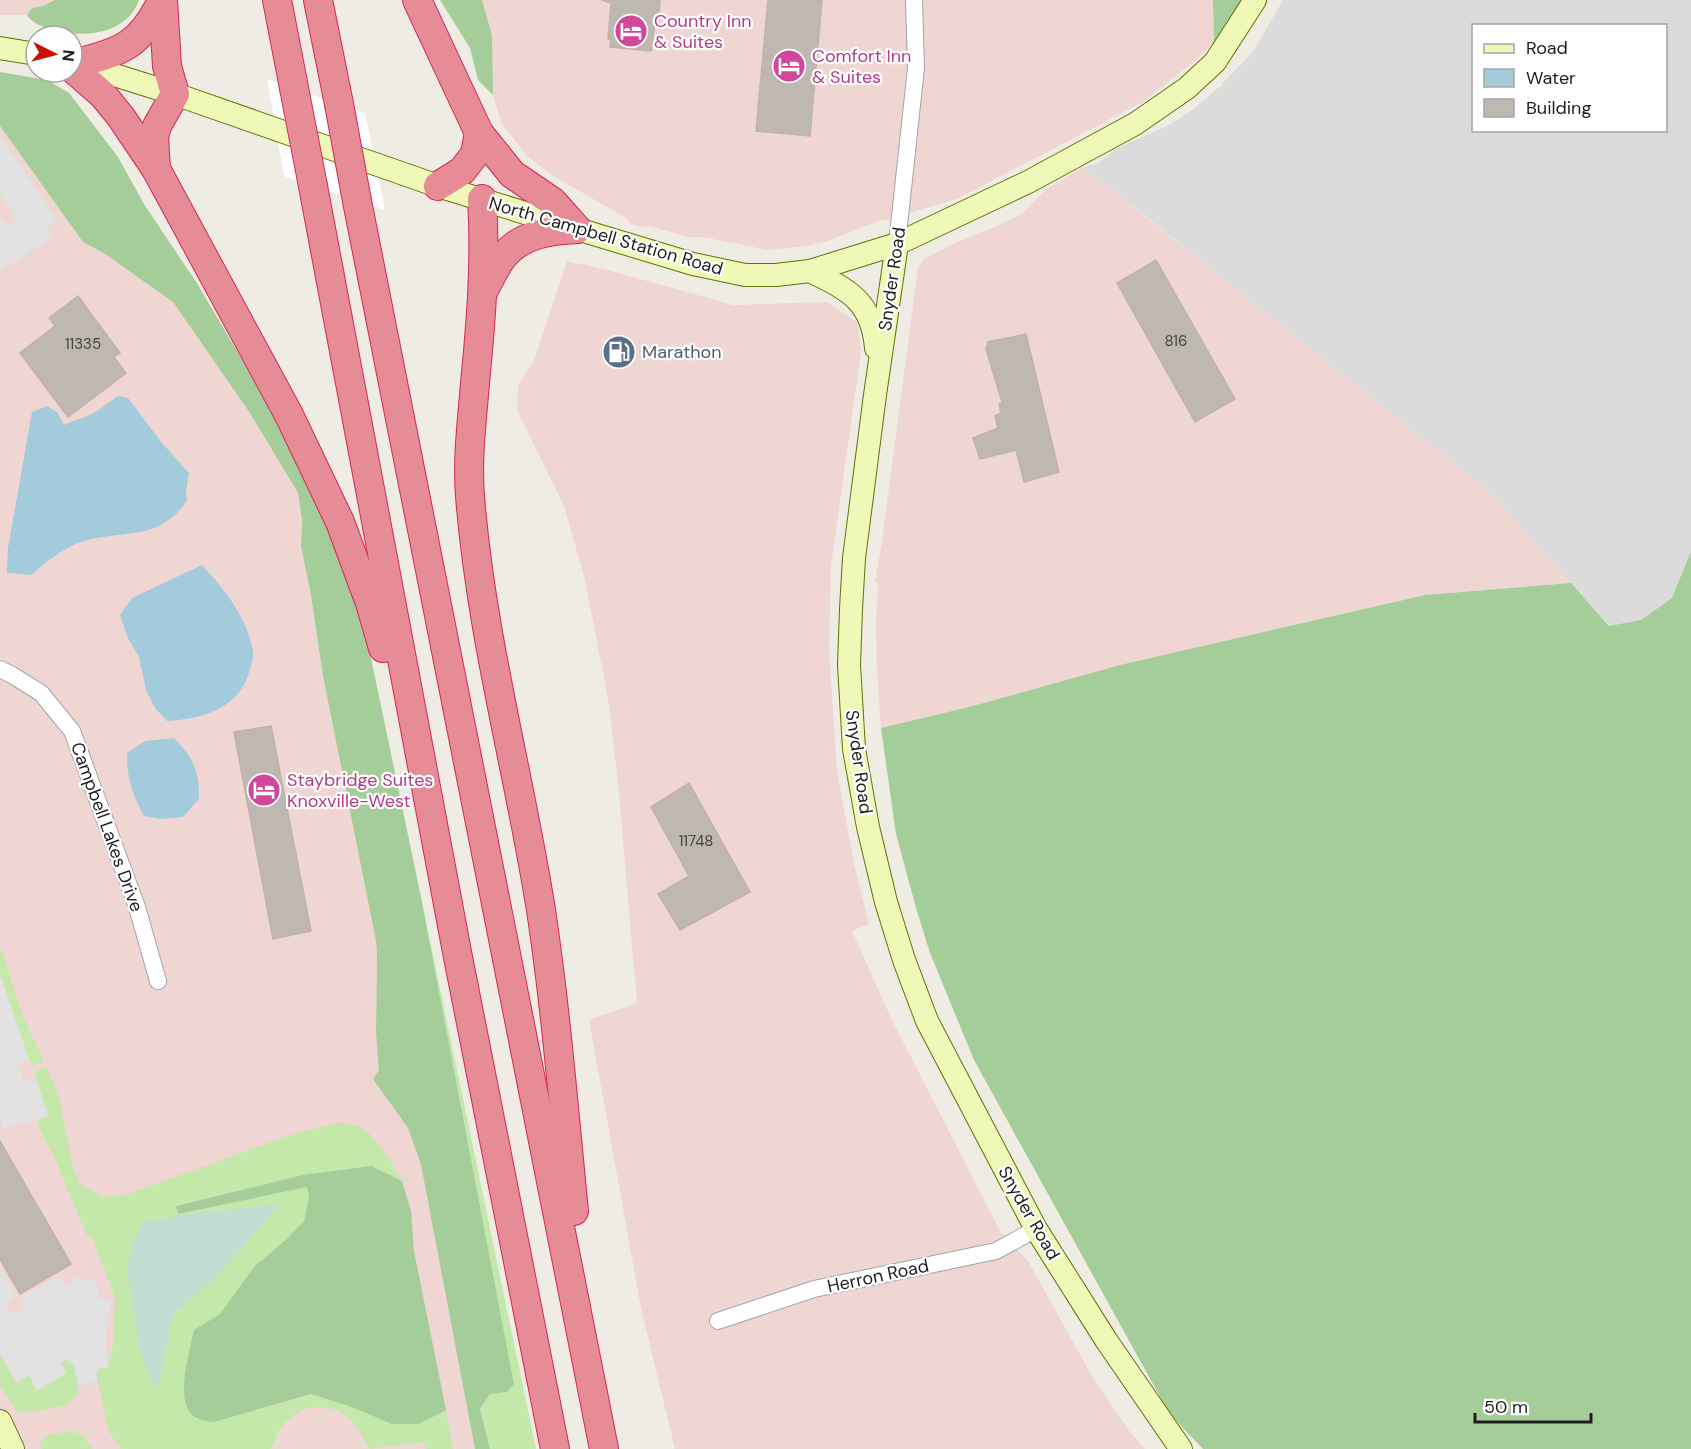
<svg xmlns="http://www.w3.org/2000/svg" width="1691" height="1449" font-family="'DM Sans',sans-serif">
<rect width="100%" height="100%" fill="#efece4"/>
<path fill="#dcdbdb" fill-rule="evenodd" d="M1283,0H1691V551L1672,598L1641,620L1610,626L1548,558L1172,237L1083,167L1096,164L1118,148L1171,124L1195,108L1218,88L1223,86V83L1253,52ZM1474,26H1666V130H1474Z"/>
<g fill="#efd6d3">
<polygon points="0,0 55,0 43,6 32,8 27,15 0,15"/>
<polygon points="482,0 1213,0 1214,42 1197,59 1143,102 959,198 886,220 881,220 828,241 807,246 768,250 703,237 688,237 649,226 640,227 630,224 626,218 550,174 526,155 501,122 493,95 492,35"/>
<polygon points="0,126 83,242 105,254 173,302 250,413 298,493 302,520 301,546 311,595 323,676 376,941 377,956 376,1033 380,1070 374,1079 408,1128 421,1165 475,1449 0,1449"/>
<polygon points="1083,167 1489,491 1571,583 1425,595 1120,665 973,706 881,728 877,672 876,625 878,583 875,582 882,541 918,267 924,259 951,245 997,226 1022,214 1046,189"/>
<polygon points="567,261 608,270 733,305 827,302 858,323 861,352 831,566 829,647 837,770 854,864 869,924 852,931 891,1018 1000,1231 1028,1261 1092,1376 1130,1432 1145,1449 675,1449 641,1308 589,1020 637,1003 618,783 608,698 584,576 564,506 517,410 518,386 534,360"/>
</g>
<g fill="#c4e8aa">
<polygon points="421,897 536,1449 490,1449 480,1409 490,1394 507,1392 514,1384"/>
<polygon points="0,946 21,1012 44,1061 33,1065 28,1058 0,974"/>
<path d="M47,1066L60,1101L73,1169L80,1184L103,1197L125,1195L288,1136L335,1123H346L358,1126L370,1134L388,1157L402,1181L371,1166L303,1175L176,1206L178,1214L307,1187L309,1197L304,1221L287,1239L254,1267L220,1314L194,1331L256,1411L311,1394L419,1424L446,1410L453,1449H425L424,1442L371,1449L368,1447C363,1438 358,1427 350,1419C332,1402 300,1403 284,1424C278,1430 275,1441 271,1449H121L109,1432L96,1374L97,1369L108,1367L113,1345L115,1297L91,1235L87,1236L57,1164L38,1124L40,1119L48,1116L36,1079V1071Z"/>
<path d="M0,1354L17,1383L29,1374H66L61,1363L66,1359C75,1363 75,1370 77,1379C85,1411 40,1410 18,1413L0,1386Z"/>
<polygon points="69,1431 82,1435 93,1449 41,1449 39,1445 46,1436"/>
</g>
<g fill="#a4cd99">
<path d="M55,0H139C126,37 77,39 46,28C38,24 32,23 27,15L32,8L43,6Z"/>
<polygon points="440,0 482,0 492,35 493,95 478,80 470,48"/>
<polygon points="1213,0 1248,0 1214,42"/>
<polygon points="0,72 47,80 69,93 118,157 144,204 198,285 251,375 319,501 359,601 421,897 514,1384 507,1392 490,1394 480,1409 490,1449 475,1449 421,1165 408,1128 373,1079 379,1070 376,1033 377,956 376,941 323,676 311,595 301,546 302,520 298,493 250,413 173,302 105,254 83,242 0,126"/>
<polygon points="1691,551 1691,1449 1203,1449 1169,1413 974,1060 930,953 916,908 896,834 881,728 973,706 1120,665 1425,595 1571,583 1609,626 1641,620 1672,598"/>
<path d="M371,1166L402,1181L411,1211L414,1251L446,1410L419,1424H392L349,1406L311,1394L214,1422C209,1421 204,1421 199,1419C171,1409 190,1352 194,1330L220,1314L254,1267L287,1239L304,1221L309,1197L307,1187L178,1214L176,1206L303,1175Z"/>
</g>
<polygon fill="#c1ddd2" points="280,1205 212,1281 173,1315 157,1391 141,1355 127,1271 134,1239 143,1222 202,1212"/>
<g fill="#e2e2e2">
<polygon points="0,136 57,220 47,226 53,237 0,271 0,219 7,226 11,225 13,221 12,213 0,192"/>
<polygon points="0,974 29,1059 18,1064 23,1082 36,1079 48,1116 3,1129 0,1120"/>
<polygon points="0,1266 17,1296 8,1302 8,1308 14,1315 24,1309 19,1298 59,1276 65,1285 69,1286 74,1278 96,1281 99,1298 111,1299 105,1342 108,1367 97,1369 96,1374 98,1382 78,1385 73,1363 67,1359 61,1363 66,1373 37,1391 29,1375 17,1383 0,1354"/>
</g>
<g fill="#a4cbdc">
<path d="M118,396L128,398L162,443L189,473L186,492L187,501C157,544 120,528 78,543C63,549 43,564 31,575L7,573L8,548L32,412L47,406L58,413L64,425L94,413Z"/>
<path d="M202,565C225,590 247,617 253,651C254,657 252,663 250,669C241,708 203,719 167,721L155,708L146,690L139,657L128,638L120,615L132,598Z"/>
<path d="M174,738C194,759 199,770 199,799L183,817L160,819L144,816C132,794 127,779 127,753L145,741Z"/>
</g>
<polygon fill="#fff" points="267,79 365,113 385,210 284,176"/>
<g fill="#bfb8b0" stroke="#c0b3a6" stroke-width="1.5">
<polygon points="601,0 660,0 658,23 655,24 651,51 610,47 611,40 608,39 611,3"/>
<polygon points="768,0 822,0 810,136 756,131"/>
<polygon points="1156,260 1235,399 1195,422 1117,283"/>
<polygon points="78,296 120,353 114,357 126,373 68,417 20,353 55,326 49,318"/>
<polygon points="1026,334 1059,472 1024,482 1016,450 980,459 973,438 998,428 995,416 1001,413 999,404 1002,402 986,349 988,342"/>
<polygon points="271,726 311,931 273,939 234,732"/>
<polygon points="689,783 750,892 680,930 658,894 689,876 651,807"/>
<polygon points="0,1141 71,1264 20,1294 0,1259"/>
</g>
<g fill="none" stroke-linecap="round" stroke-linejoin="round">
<g stroke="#a5a5a5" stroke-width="18">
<g id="street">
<polyline points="897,244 916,68 914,0"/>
<polyline points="0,669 12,675 41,693 72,731 137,907 158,981"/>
<polyline points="718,1321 814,1289 996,1251 1036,1229"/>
</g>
</g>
<g stroke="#5f7306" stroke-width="24">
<g id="secondary">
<polyline points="0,48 36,54"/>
<polyline points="73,62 175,94 438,186 577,229 693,264 745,275 776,275 810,271 897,244 1028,182 1135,124 1187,88 1215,62 1255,0"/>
<polyline points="897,244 875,395 854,558 851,609 849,665 854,749 868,827 886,902 904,960 927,1021 1036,1229 1106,1340 1181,1449"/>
<path d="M810,271C849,290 872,301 876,348"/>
<polyline points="0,1421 13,1449"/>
</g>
</g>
<g stroke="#d72656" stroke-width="30">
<g id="highway">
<polyline points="277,0 294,88"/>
<polyline points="318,0 339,104"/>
<polyline points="417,0 479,133 512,174 553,202 577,229"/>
<path d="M75,63C121,53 142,44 162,0"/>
<polyline points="72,68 103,95 121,117 156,169 289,415 340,522 370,603 383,648"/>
<polyline points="156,169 154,137 157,126 175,94 167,66 163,0"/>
<polyline points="313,186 457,952 555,1449"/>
<polyline points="438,186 462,171 475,154 479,133"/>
<path d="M482,199C486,261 481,322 475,383C472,421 467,458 470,496C481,636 519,772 541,910C556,1010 564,1111 574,1211"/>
<polyline points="357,201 604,1449"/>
<path d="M484,290C490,279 495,267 503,257C521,234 551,230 577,229"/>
</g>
</g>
<use href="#street" stroke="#fff" stroke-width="16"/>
<use href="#secondary" stroke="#f0f8b8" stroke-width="22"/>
<use href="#highway" stroke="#e58c96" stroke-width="28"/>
<g stroke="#d72656" stroke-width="30" stroke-linecap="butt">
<g id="highway-bridge">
<polyline points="294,88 313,186"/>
<polyline points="339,104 357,201"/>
</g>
</g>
<use href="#highway-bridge" stroke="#e58c96" stroke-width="28"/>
</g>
<defs>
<g id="hotel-disc" transform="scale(1.725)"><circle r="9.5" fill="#d1479c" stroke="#fff"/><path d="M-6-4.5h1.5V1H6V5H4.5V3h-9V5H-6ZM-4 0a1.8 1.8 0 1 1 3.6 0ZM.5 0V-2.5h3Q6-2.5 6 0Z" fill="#fff"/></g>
<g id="fuel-disc" transform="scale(1.725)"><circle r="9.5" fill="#5c6f8a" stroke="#fff"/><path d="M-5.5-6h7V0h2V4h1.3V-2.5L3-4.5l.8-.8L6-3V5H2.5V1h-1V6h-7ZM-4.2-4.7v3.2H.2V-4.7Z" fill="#fff"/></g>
</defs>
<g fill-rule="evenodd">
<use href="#hotel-disc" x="631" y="31"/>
<use href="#hotel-disc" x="789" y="66"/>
<use href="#fuel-disc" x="619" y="352"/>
<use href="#hotel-disc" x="264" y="790"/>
</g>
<g text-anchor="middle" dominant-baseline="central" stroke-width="4.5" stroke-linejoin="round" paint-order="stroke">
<g font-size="15" fill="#464442">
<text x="1176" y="341">816</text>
<text x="83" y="344">11335</text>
<text x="696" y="841">11748</text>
</g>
<g font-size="18" fill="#b23c85" stroke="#fff" text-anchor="start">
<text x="654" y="21">Country Inn<tspan x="654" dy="21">&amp; Suites</tspan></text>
<text x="812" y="56">Comfort Inn<tspan x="812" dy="21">&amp; Suites</tspan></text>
<text x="287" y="780">Staybridge Suites<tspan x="287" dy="21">Knoxville-West</tspan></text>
</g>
<g font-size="18" fill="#1e1e1e" stroke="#fff">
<text transform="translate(606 236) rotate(16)">North Campbell Station Road</text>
<text transform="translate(892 279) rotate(-82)">Snyder Road</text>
<text transform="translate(859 762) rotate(82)">Snyder Road</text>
<text transform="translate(107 827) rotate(70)">Campbell Lakes Drive</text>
<text transform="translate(1029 1213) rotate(60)">Snyder Road</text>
<text transform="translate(878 1276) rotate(-12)">Herron Road</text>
</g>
<g font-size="18" fill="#4e5e75" stroke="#fff" text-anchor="start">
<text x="642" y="352">Marathon</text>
</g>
</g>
<rect x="1472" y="24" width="195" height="108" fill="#ffffff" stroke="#a5a5a5" stroke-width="1.5"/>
<rect x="1484" y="44" width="30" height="9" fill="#f0f8b8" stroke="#a5a5a5" stroke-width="1.5"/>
<text x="1526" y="54" font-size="18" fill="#1e1e1e">Road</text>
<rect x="1484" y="69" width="30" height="18" fill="#a4cbdc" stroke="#a5a5a5" stroke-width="1.5"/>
<text x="1526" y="84" font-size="18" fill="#1e1e1e">Water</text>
<rect x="1484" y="99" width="30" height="18" fill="#bfb8b0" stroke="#a5a5a5" stroke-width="1.5"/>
<text x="1526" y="114" font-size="18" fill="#1e1e1e">Building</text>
<g transform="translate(54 54) rotate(96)"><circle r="28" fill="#ffffff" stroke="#a5a5a5" stroke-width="1.5"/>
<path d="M0-4.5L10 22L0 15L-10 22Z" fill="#c91103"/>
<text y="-9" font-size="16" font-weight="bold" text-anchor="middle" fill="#1e1e1e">N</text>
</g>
<path d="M1475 1413v9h116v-9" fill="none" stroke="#1e1e1e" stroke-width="3"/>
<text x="1484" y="1413" font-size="18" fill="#1e1e1e" stroke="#ffffff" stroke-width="4.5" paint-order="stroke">50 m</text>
</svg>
